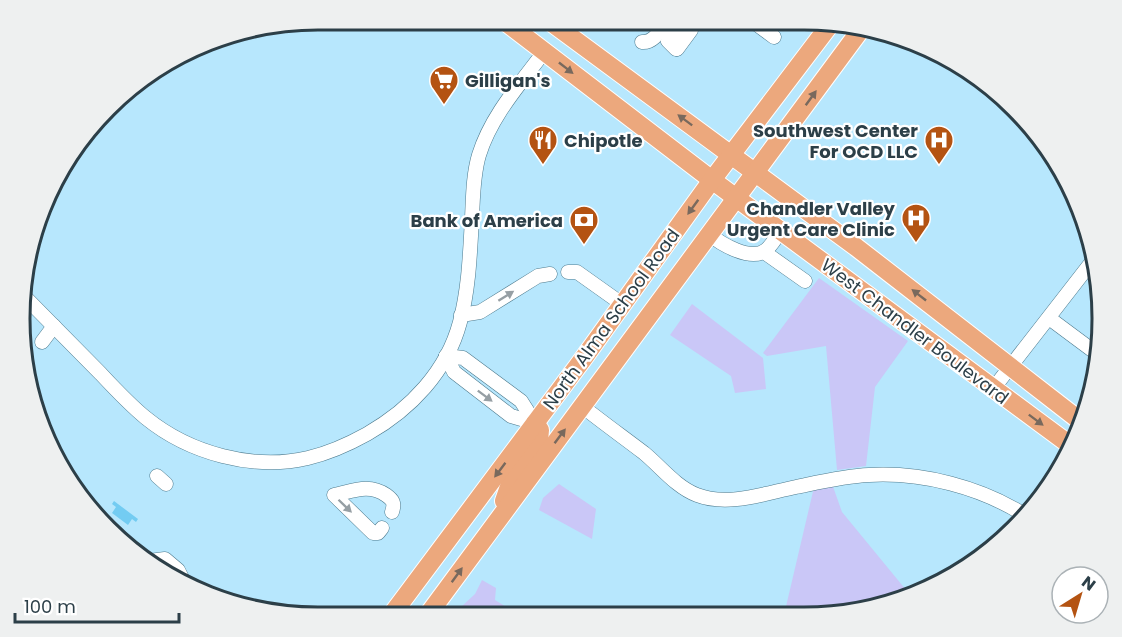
<svg xmlns="http://www.w3.org/2000/svg" width="1122" height="637" font-family="Poppins,sans-serif">
<rect width="100%" height="100%" fill="#b7e7fd"/>
<g fill="#cac7f7">
<polygon points="819,278 908,341 875,387 866,466 837,470 826,346 767,356 763,353"/>
<polygon points="692,304 763,358 766,389 735,393 731,376 670,335"/>
<path d="M831,481L842,512L911,596C872,615 827,615 784,615L815,483Z"/>
<polygon points="559,484 596,509 592,539 539,510 543,498"/>
<polygon points="482,580 496,588 495,600 521,616 496,616 483,606 472,612 461,607 475,594"/>
</g>
<polygon fill="#73ccf2" points="114,501 138,519 136,522 132,519 128,525 112,513 116,507 112,504"/>
<g fill="none" stroke-linecap="round" stroke-linejoin="round">
<g stroke="#4d7a8d" stroke-width="15">
<g id="minor">
<polyline points="751,20 774,37"/>
<polyline points="703,22 704,20"/>
<path d="M642,42C655,43 660,29 667,20"/>
<polyline points="676,49 668,41 682,20"/>
<polyline points="677,49 691,30"/>
<path d="M709,234C721,244 751,262 766,250C772,245 776,237 781,231"/>
<polyline points="764,252 805,281"/>
<polyline points="568,272 577,272 622,304"/>
<path d="M24,296C50,322 75,348 101,374C115,389 130,405 146,418C189,453 253,471 308,458C329,453 349,444 367,434C411,409 447,371 460,322C469,288 470,253 472,218C473,198 473,175 479,155C491,116 520,84 544,52"/>
<polyline points="461,315 480,312 538,276 550,274"/>
<polyline points="1049,318 1100,356"/>
<polyline points="42,342 54,326"/>
<polyline points="446,356 454,372 511,416 535,423"/>
<polyline points="446,356 463,358 521,401 535,423"/>
<polyline points="993,389 1094,259"/>
<path d="M582,406C602,422 623,437 644,453C661,467 676,487 697,495C728,507 766,493 796,487C820,482 845,476 869,475C922,472 981,487 1026,516"/>
<polyline points="157,476 166,484"/>
<path d="M382,528L378,533H373L334,495C353,491 369,483 386,495C393,500 395,503 392,512"/>
<polyline points="149,561 165,559 178,570 185,584"/>
</g>
</g>
<g stroke="#fff" stroke-width="20">
<g id="major">
<polyline points="503,20 712,180 1070,445"/>
<polyline points="548,20 856,247 1079,420"/>
<polyline points="504,501 512,478 539,441 540,430 535,423"/>
<polyline points="427,616 862,28"/>
<polyline points="390,617 583,359 712,180 832,22"/>
</g>
</g>
<use href="#minor" stroke="#fff" stroke-width="14"/>
<use href="#major" stroke="#eca87d" stroke-width="18"/>
</g>
<defs><path id="oneway-solid" d="M-6-.8H1V-3.2L6.5 0L1 3.2V.8H-6Z" transform="scale(1.5)"/></defs>
<g fill="#79695d">
<use href="#oneway-solid" transform="translate(566 68) rotate(38)"/>
<use href="#oneway-solid" transform="translate(811 98) rotate(-54)"/>
<use href="#oneway-solid" transform="translate(685 120) rotate(-143)"/>
<use href="#oneway-solid" transform="translate(693 207) rotate(126)"/>
<use href="#oneway-solid" transform="translate(919 295) rotate(-142)"/>
<use href="#oneway-solid" transform="translate(1036 420) rotate(37)"/>
<use href="#oneway-solid" transform="translate(560 436) rotate(-53)"/>
<use href="#oneway-solid" transform="translate(500 470) rotate(127)"/>
<use href="#oneway-solid" transform="translate(457 575) rotate(-54)"/>
</g>
<g fill="#969fa4">
<use href="#oneway-solid" transform="translate(506 296) rotate(-32)"/>
<use href="#oneway-solid" transform="translate(485 396) rotate(37)"/>
<use href="#oneway-solid" transform="translate(345 506) rotate(44)"/>
</g>
<defs>
<g id="supermarket-pin" transform="scale(1.5)"><path d="M0 17L-7.5 6A9.5 9.5 0 1 1 7.5 6Z" fill="#b45312" stroke="#fff"/><path d="M-6-5.5h2.5l.6 2H6L4.5 2H-2.5L-4.4-4H-6ZM-1.5 3.2a1.3 1.3 0 1 0 .1 0ZM3 3.2a1.3 1.3 0 1 0 .1 0Z" fill="#fff"/></g>
<g id="restaurant-pin" transform="scale(1.5)"><path d="M0 17L-7.5 6A9.5 9.5 0 1 1 7.5 6Z" fill="#b45312" stroke="#fff"/><path d="M-5-6h1v4h1v-4h1v4h1v-4h1v5L-1.5 .5V6h-2V.5L-5-1ZM5-6V6H3V1.5H1.5Q1.5-4 5-6Z" fill="#fff"/></g>
<g id="hospital-pin" transform="scale(1.5)"><path d="M0 17L-7.5 6A9.5 9.5 0 1 1 7.5 6Z" fill="#b45312" stroke="#fff"/><path d="M-5-5h3v3.5h4V-5h3V5h-3V1.5h-4V5h-3Z" fill="#fff"/></g>
<g id="bank-pin" transform="scale(1.5)"><path d="M0 17L-7.5 6A9.5 9.5 0 1 1 7.5 6Z" fill="#b45312" stroke="#fff"/><path d="M-6-4H6V4H-6ZM0-2.3a2.3 2.3 0 1 0 0 4.6a2.3 2.3 0 1 0 0-4.6Z" fill="#fff"/></g>
</defs>
<g fill-rule="evenodd">
<use href="#supermarket-pin" x="444" y="80"/>
<use href="#restaurant-pin" x="543" y="140"/>
<use href="#hospital-pin" x="939" y="140"/>
<use href="#hospital-pin" x="916" y="218"/>
<use href="#bank-pin" x="584" y="220"/>
</g>
<g text-anchor="middle" dominant-baseline="central" stroke-width="4.5" stroke-linejoin="round" paint-order="stroke">
<g font-size="18" font-weight="bold" fill="#2c3f48" stroke="#fff" text-anchor="end">
<text x="465" y="80" text-anchor="start">Gilligan's</text>
<text x="918" y="130">Southwest Center<tspan x="918" dy="21">For OCD LLC</tspan></text>
<text x="564" y="140" text-anchor="start">Chipotle</text>
<text x="895" y="208">Chandler Valley<tspan x="895" dy="21">Urgent Care Clinic</tspan></text>
<text x="563" y="220">Bank of America</text>
</g>
<g font-size="18" fill="#2c3f48" stroke="#fff">
<text transform="translate(611 319) rotate(-54)">North Alma School Road</text>
<text transform="translate(915 331) rotate(37)">West Chandler Boulevard</text>
</g>
</g>
<path d="M0 0H1122V637H0ZM318 30H804A288 288 0 0 1 1092 318V319A288 288 0 0 1 804 607H318A288 288 0 0 1 30 319V318A288 288 0 0 1 318 30Z" fill="#eef0f0" fill-rule="evenodd"/>
<path fill="none" stroke="#2c3f48" stroke-width="3" d="M318 30H804A288 288 0 0 1 1092 318V319A288 288 0 0 1 804 607H318A288 288 0 0 1 30 319V318A288 288 0 0 1 318 30Z"/>
<g transform="translate(1080 595) rotate(37)"><circle r="28" fill="#ffffff" stroke="#abb2b6" stroke-width="1.5"/>
<path d="M0-4.5L10 22L0 15L-10 22Z" fill="#b45312"/>
<text y="-9" font-size="16" font-weight="bold" text-anchor="middle" fill="#2c3f48">N</text>
</g>
<path d="M15 613v9h164v-9" fill="none" stroke="#2c3f48" stroke-width="3"/>
<text x="24" y="613" font-size="18" fill="#2c3f48" stroke="#ffffff" stroke-width="4.5" paint-order="stroke">100 m</text>
</svg>
